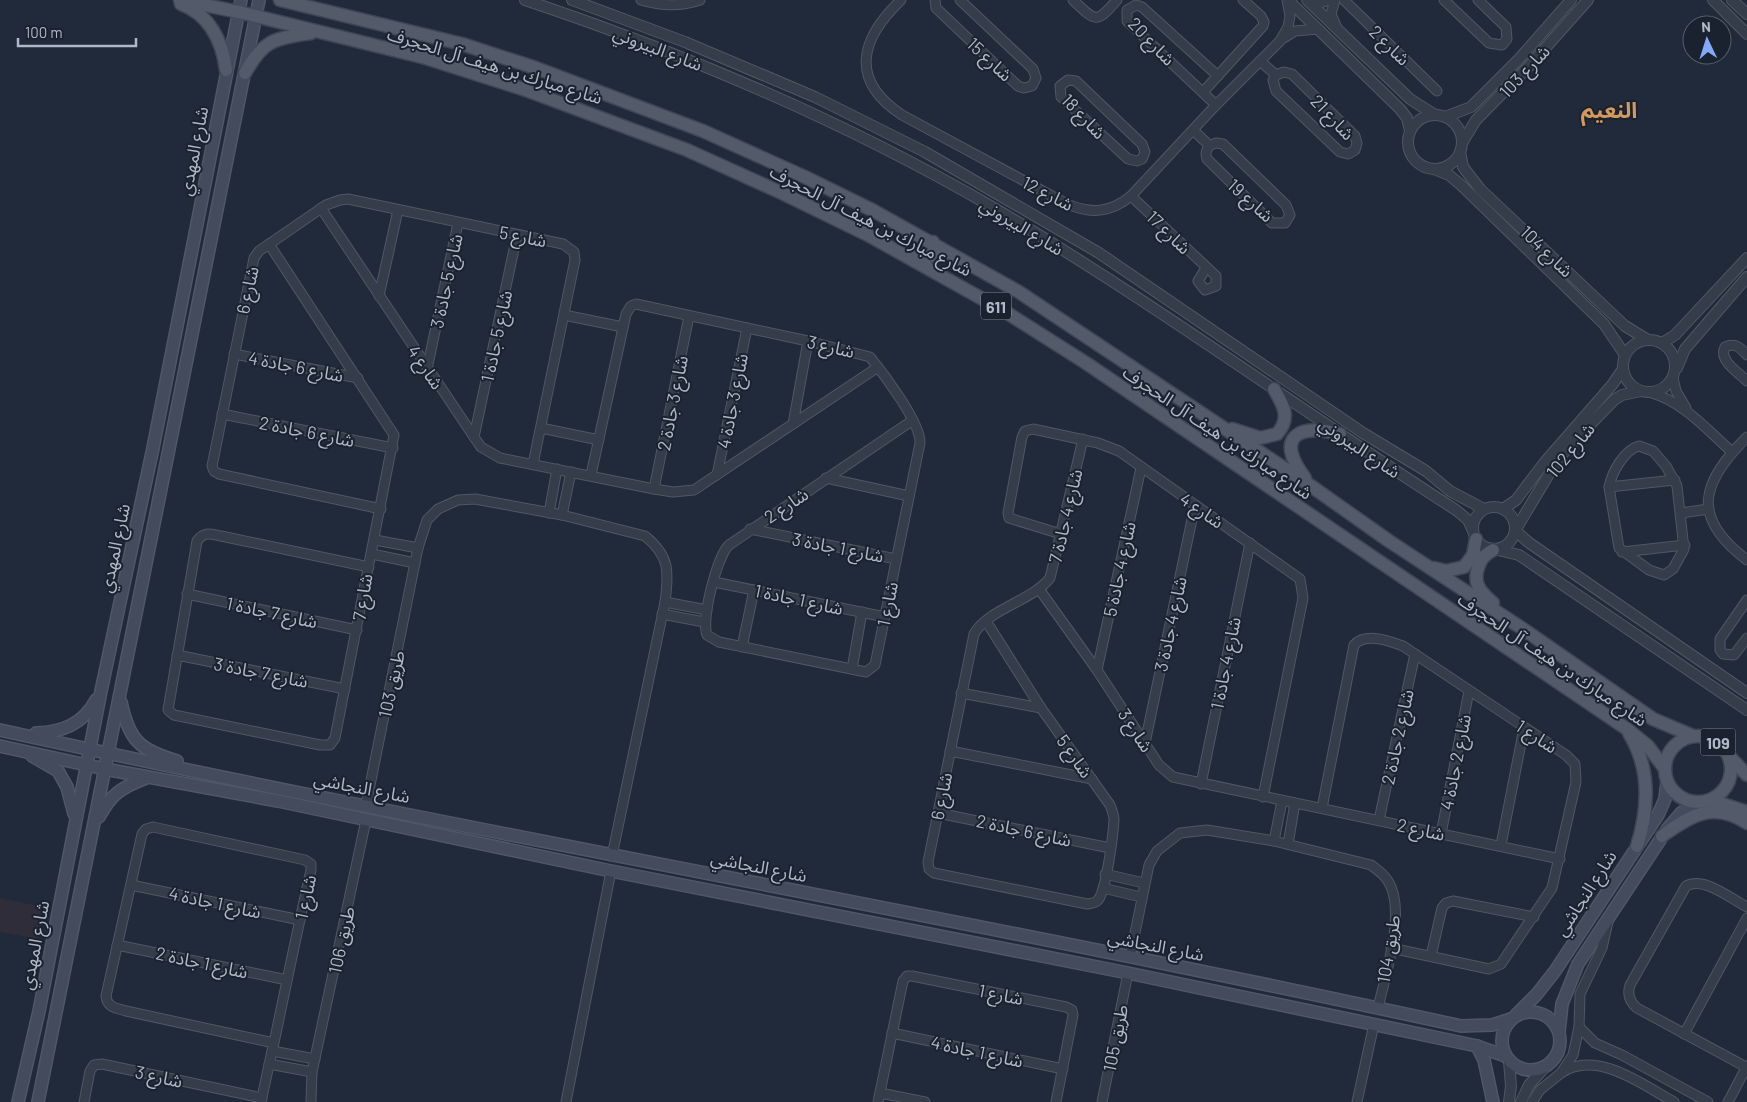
<svg xmlns="http://www.w3.org/2000/svg" width="1747" height="1102" font-family="Barlow,'Noto Sans Arabic',sans-serif">
<rect width="100%" height="100%" fill="#212a3a"/>
<polygon fill="#302d3b" points="0,898 43,907 38,939 0,932"/>
<g fill="none" stroke-linecap="round" stroke-linejoin="round">
<g stroke="#505765" stroke-width="11">
<g id="minor">
<path d="M641,0C661,6 680,7 700,0"/>
<path d="M901,0C860,39 849,80 902,115L1067,204C1091,214 1110,213 1131,196L1216,105L1280,41L1288,27L1290,16L1287,0"/>
<polyline points="935,0 936,8 1018,86 1024,88 1032,86 1036,78 1033,69 960,0"/>
<path d="M1073,0C1096,22 1096,24 1117,0"/>
<polyline points="1310,0 1320,3 1330,0"/>
<polyline points="1335,0 1331,14 1337,28"/>
<polyline points="1344,0 1437,91"/>
<polyline points="1444,0 1489,43 1502,45 1507,39 1506,27 1478,0"/>
<polyline points="1282,39 1295,31 1318,29"/>
<polyline points="1260,61 1276,75"/>
<polygon points="1284,72 1292,74 1355,136 1357,143 1355,150 1348,154 1340,152 1276,91 1273,80 1276,75"/>
<polygon points="1068,80 1076,81 1142,144 1145,152 1142,159 1137,161 1128,159 1061,97 1060,86"/>
<polyline points="1203,92 1263,26 1264,22 1261,16 1243,0"/>
<polyline points="1216,105 1127,21 1127,10 1136,5 1142,7 1218,76"/>
<polyline points="1194,131 1209,145"/>
<path d="M1216,143L1223,144L1286,205L1290,215L1285,223H1272L1207,159C1204,151 1208,145 1216,143Z"/>
<polyline points="1131,196 1216,276 1216,286 1205,290 1198,281 1206,268"/>
<polyline points="321,208 474,437 481,447 500,458 654,489 673,492 694,490 878,367"/>
<path d="M269,244L394,435L335,738L330,745H320L174,715L168,710L197,541C204,531 211,534 221,536L369,567"/>
<polyline points="379,296 398,210"/>
<polyline points="564,315 623,327"/>
<polyline points="234,354 358,378"/>
<path d="M1747,355C1740,348 1736,342 1725,347C1718,360 1738,372 1747,381"/>
<polyline points="427,369 458,223"/>
<polyline points="1673,378 1676,391 1686,408"/>
<path d="M1652,393C1685,403 1707,430 1732,452"/>
<polyline points="222,414 393,448"/>
<polyline points="793,424 808,341"/>
<polyline points="541,428 599,440"/>
<polyline points="474,437 517,235"/>
<path d="M1747,437C1701,483 1690,517 1747,560"/>
<path d="M1639,446L1653,451L1666,466L1677,486L1684,549L1673,569L1664,575L1649,570L1619,548L1609,487C1612,472 1624,450 1639,446Z"/>
<path d="M591,475L626,314L631,306L636,304L808,341L870,357C883,373 921,423 920,443L875,665L866,672L719,642L707,635C701,619 717,556 729,545L913,420"/>
<polyline points="717,475 747,328"/>
<polyline points="826,478 909,496"/>
<polyline points="1609,487 1675,480"/>
<polyline points="654,489 689,316"/>
<polyline points="381,509 219,474 214,471 212,466 254,258 259,251 326,205 340,200 348,199 563,244 574,252 575,260 533,464"/>
<polyline points="549,513 557,469"/>
<polyline points="1681,513 1709,509"/>
<polyline points="562,515 571,472"/>
<polyline points="750,529 896,559"/>
<polyline points="1061,534 1009,518 1008,513 1022,437 1025,431 1033,429 1098,443 1119,451 1300,579 1303,598 1263,797"/>
<polyline points="375,540 418,548"/>
<polyline points="1622,552 1685,545"/>
<polyline points="372,554 415,563"/>
<polyline points="714,582 885,617"/>
<polyline points="1039,589 1097,670 1159,765 1173,777 1560,859"/>
<polyline points="187,594 357,630"/>
<polyline points="1747,600 1720,639 1720,650 1723,654 1734,655 1747,638"/>
<polyline points="665,602 707,610"/>
<polyline points="662,614 704,622"/>
<path d="M986,621L1041,708L1110,805C1112,810 1114,815 1114,820C1113,837 1107,882 1100,897C1097,903 1093,903 1087,904L934,873L929,869L928,862L974,634C988,609 1032,601 1050,578L1083,439"/>
<polyline points="742,647 754,590"/>
<polyline points="177,655 345,689"/>
<polyline points="852,669 862,612"/>
<polyline points="1097,670 1141,468"/>
<polyline points="961,693 1041,708"/>
<polyline points="1145,743 1195,505"/>
<polyline points="950,751 1092,779"/>
<polyline points="1201,784 1250,543"/>
<path d="M366,805L418,548L427,520L438,509L458,500L475,499L562,515L645,536C670,556 669,572 665,602L612,856"/>
<path d="M1322,808L1354,645C1366,632 1389,641 1403,646L1566,755L1575,764L1576,782L1552,888L1501,964L1489,969L1391,948"/>
<polyline points="938,813 1110,848"/>
<polyline points="1379,820 1415,654"/>
<polyline points="1441,834 1469,691"/>
<polyline points="1274,841 1282,801"/>
<polyline points="1288,844 1295,803"/>
<polyline points="1501,845 1524,728"/>
<polyline points="1105,874 1144,883"/>
<polyline points="131,885 300,920"/>
<polyline points="1103,888 1141,897"/>
<polyline points="117,945 287,980"/>
<polyline points="1431,956 1442,908 1446,903 1453,901 1534,917"/>
<path d="M1130,957L1149,865L1157,851L1180,833L1207,830L1274,841L1371,865C1378,870 1384,874 1388,881C1407,910 1385,976 1378,1008"/>
<polyline points="1579,1027 1595,1043 1622,1055 1708,1102"/>
<polyline points="892,1033 1063,1069"/>
<polyline points="1684,1034 1747,918"/>
<polyline points="272,1051 315,1059"/>
<polyline points="269,1064 312,1072"/>
<path d="M1746,1067L1637,1008C1630,1002 1627,994 1630,985L1686,886C1704,876 1731,899 1747,907"/>
<path d="M1561,1073C1597,1049 1643,1085 1674,1102"/>
<polyline points="880,1093 925,1102"/>
<polyline points="84,1102 90,1071 94,1065 102,1064 262,1098"/>
<path d="M261,1102L272,1051L274,1043C286,985 298,927 311,870V864L305,860L153,827L146,829L142,834L106,996C107,1008 117,1008 126,1011L274,1043"/>
<polyline points="311,1102 312,1072 366,820"/>
<polyline points="566,1102 611,871"/>
<polyline points="878,1102 903,981 907,976 912,976 1066,1007 1072,1010 1073,1015 1056,1102"/>
<polyline points="1102,1102 1128,973"/>
<polyline points="1357,1102 1374,1024"/>
<polyline points="1532,1102 1540,1090 1561,1073 1573,1055 1579,1027 1580,994 1602,948 1608,922"/>
<polyline points="1728,1102 1747,1066"/>
</g>
</g>
<g stroke="#505765" stroke-width="12">
<g id="tertiary">
<path d="M525,0C687,54 846,122 994,208C1152,301 1301,411 1456,510L1468,520L1473,531"/>
<polyline points="572,0 685,42 815,97 925,152 1099,253 1363,433 1426,471 1450,491 1484,509"/>
<polyline points="1288,0 1400,109 1407,118 1410,131"/>
<polyline points="1307,0 1410,99 1435,115"/>
<polyline points="1713,0 1747,34"/>
<polyline points="1732,0 1747,14"/>
<circle cx="1435" cy="142" r="27"/>
<polyline points="1445,117 1471,107 1519,59 1571,0"/>
<polyline points="1462,143 1476,120 1531,64 1588,0"/>
<polyline points="1460,152 1463,167 1480,189 1625,326 1648,340"/>
<polyline points="1434,169 1449,175 1461,185 1604,324 1625,355"/>
<circle cx="1649" cy="366" r="26"/>
<polyline points="1662,343 1675,335 1747,258"/>
<polyline points="1677,368 1685,349 1747,277"/>
<circle cx="1494" cy="528" r="21"/>
<polyline points="1503,509 1516,500 1544,463 1612,385 1623,369"/>
<polyline points="1516,529 1558,459 1577,438 1614,400 1622,395 1641,391"/>
<polyline points="1516,531 1528,542 1747,693"/>
<polyline points="1498,550 1519,555 1747,710"/>
<polyline points="1509,1102 1511,1086 1509,1061"/>
<polyline points="1521,1102 1529,1085 1546,1066"/>
</g>
</g>
<g stroke="#505765" stroke-width="14">
<g id="secondary">
<path d="M121,702C129,741 140,750 177,761"/>
<path d="M0,730C486,836 976,920 1461,1026L1492,1025L1511,1019"/>
<path d="M36,733C63,732 83,724 96,700"/>
<polyline points="0,746 105,769 278,801 611,871 1128,973 1477,1046 1505,1056"/>
<polyline points="32,756 58,771 67,787 74,814"/>
<path d="M99,817C112,793 121,788 146,778"/>
<circle cx="1531" cy="1041" r="29"/>
<polyline points="1516,1015 1537,994 1555,971 1658,815 1665,799 1667,781"/>
<polyline points="1559,1032 1562,1004 1578,964 1668,828 1681,813 1698,802"/>
<polyline points="1477,1046 1484,1060 1493,1102"/>
<polyline points="18,1102 39,1011 101,691 153,448 241,0"/>
<polyline points="38,1102 259,0"/>
</g>
</g>
<g stroke="#3e4653" stroke-width="15">
<g id="primary">
<polyline points="180,0 239,12 426,58 523,89 687,150 784,194 868,235 1004,311 1086,363 1627,729 1648,746 1665,769"/>
<polyline points="280,0 462,44 536,68 703,131 805,177 874,211 1019,292 1311,486 1389,541 1523,629 1653,719 1693,736"/>
<path d="M181,4C210,15 222,40 226,70"/>
<path d="M245,73C264,39 274,39 311,33"/>
<polyline points="914,254 929,257 935,250 933,242"/>
<path d="M1232,429L1260,438L1277,434C1291,418 1284,406 1274,389"/>
<path d="M1305,478C1274,437 1298,423 1340,434"/>
<path d="M1493,550C1486,554 1482,557 1479,565C1472,582 1479,591 1493,603"/>
<polyline points="1434,568 1446,571 1464,567 1473,555 1476,539"/>
<path d="M1629,733C1651,769 1649,808 1637,846"/>
<circle cx="1698" cy="769" r="33"/>
<polyline points="1730,757 1747,775"/>
<polyline points="1710,800 1747,812"/>
<path d="M1662,836C1691,815 1714,801 1747,823"/>
</g>
</g>
<use href="#minor" stroke="#353d4a" stroke-width="9"/>
<use href="#tertiary" stroke="#353d4a" stroke-width="10"/>
<use href="#secondary" stroke="#434b5d" stroke-width="11"/>
<use href="#primary" stroke="#535b6a" stroke-width="12"/>
</g>
<g text-anchor="middle" dominant-baseline="central" stroke-width="4" stroke-linejoin="round" paint-order="stroke">
<g fill="#1a222f" stroke="#838a99" stroke-width="1">
<rect x="981" y="292.5" width="30" height="27" rx="4"/>
<rect x="1700.5" y="728.5" width="35" height="27" rx="4"/>
</g>
<g font-size="16" font-weight="bold" fill="#b0b7c6">
<text x="996" y="306">611</text>
<text x="1718" y="742">109</text>
</g>
<g font-size="18" fill="#b0b7c6" stroke="#1a222f">
<text transform="translate(1152 41) rotate(46)">شارع 20</text>
<text transform="translate(1390 45) rotate(44)">شارع 2</text>
<text transform="translate(658 48) rotate(21)">شارع البيروني</text>
<text transform="translate(990 59) rotate(43)">شارع 15</text>
<text transform="translate(495 65) rotate(17)">شارع مبارك بن هيف آل الحجرف</text>
<text transform="translate(1524 71) rotate(-47)">شارع 103</text>
<text transform="translate(1084 116) rotate(46)">شارع 18</text>
<text transform="translate(1333 117) rotate(47)">شارع 21</text>
<text transform="translate(193 151) rotate(-79)">شارع المهدي</text>
<text transform="translate(1048 193) rotate(27)">شارع 12</text>
<text transform="translate(1251 200) rotate(42)">شارع 19</text>
<text transform="translate(871 220) rotate(27)">شارع مبارك بن هيف آل الحجرف</text>
<text transform="translate(1022 226) rotate(31)">شارع البيروني</text>
<text transform="translate(1169 232) rotate(44)">شارع 17</text>
<text transform="translate(523 236) rotate(11)">شارع 5</text>
<text transform="translate(1547 251) rotate(44)">شارع 104</text>
<text transform="translate(446 281) rotate(-78)">شارع 5 جادة 3</text>
<text transform="translate(247 290) rotate(-78)">شارع 6</text>
<text transform="translate(496 336) rotate(-78)">شارع 5 جادة 1</text>
<text transform="translate(831 346) rotate(13)">شارع 3</text>
<text transform="translate(296 366) rotate(11)">شارع 6 جادة 4</text>
<text transform="translate(426 367) rotate(56)">شارع 4</text>
<text transform="translate(732 401) rotate(-79)">شارع 3 جادة 4</text>
<text transform="translate(672 403) rotate(-79)">شارع 3 جادة 2</text>
<text transform="translate(307 431) rotate(11)">شارع 6 جادة 2</text>
<text transform="translate(1218 432) rotate(34)">شارع مبارك بن هيف آل الحجرف</text>
<text transform="translate(1360 447) rotate(34)">شارع البيروني</text>
<text transform="translate(1570 450) rotate(-51)">شارع 102</text>
<text transform="translate(786 505) rotate(-34)">شارع 2</text>
<text transform="translate(1202 510) rotate(34)">شارع 4</text>
<text transform="translate(1065 516) rotate(-77)">شارع 4 جادة 7</text>
<text transform="translate(838 547) rotate(11)">شارع 1 جادة 3</text>
<text transform="translate(114 548) rotate(-78)">شارع المهدي</text>
<text transform="translate(1119 569) rotate(-78)">شارع 4 جادة 5</text>
<text transform="translate(362 597) rotate(-81)">شارع 7</text>
<text transform="translate(799 599) rotate(12)">شارع 1 جادة 1</text>
<text transform="translate(887 604) rotate(-79)">شارع 1</text>
<text transform="translate(272 612) rotate(12)">شارع 7 جادة 1</text>
<text transform="translate(1170 624) rotate(-78)">شارع 4 جادة 3</text>
<text transform="translate(1553 659) rotate(34)">شارع مبارك بن هيف آل الحجرف</text>
<text transform="translate(1225 663) rotate(-79)">شارع 4 جادة 1</text>
<text transform="translate(261 672) rotate(11)">شارع 7 جادة 3</text>
<text transform="translate(391 684) rotate(-78)">طريق 103</text>
<text transform="translate(1136 730) rotate(57)">شارع 3</text>
<text transform="translate(1537 736) rotate(33)">شارع 1</text>
<text transform="translate(1397 737) rotate(-78)">شارع 2 جادة 2</text>
<text transform="translate(1075 756) rotate(55)">شارع 5</text>
<text transform="translate(1455 762) rotate(-79)">شارع 2 جادة 4</text>
<text transform="translate(362 787) rotate(11)">شارع النجاشي</text>
<text transform="translate(941 796) rotate(-79)">شارع 6</text>
<text transform="translate(1421 829) rotate(12)">شارع 2</text>
<text transform="translate(1024 830) rotate(12)">شارع 6 جادة 2</text>
<text transform="translate(759 866) rotate(11)">شارع النجاشي</text>
<text transform="translate(1585 893) rotate(-57)">شارع النجاشي</text>
<text transform="translate(305 897) rotate(-78)">شارع 1</text>
<text transform="translate(215 902) rotate(12)">شارع 1 جادة 4</text>
<text transform="translate(341 940) rotate(-78)">طريق 106</text>
<text transform="translate(34 945) rotate(-79)">شارع المهدي</text>
<text transform="translate(1156 945) rotate(11)">شارع النجاشي</text>
<text transform="translate(1388 949) rotate(-81)">طريق 104</text>
<text transform="translate(202 962) rotate(12)">شارع 1 جادة 2</text>
<text transform="translate(1001 994) rotate(11)">شارع 1</text>
<text transform="translate(1115 1038) rotate(-79)">طريق 105</text>
<text transform="translate(977 1051) rotate(12)">شارع 1 جادة 4</text>
<text transform="translate(159 1076) rotate(12)">شارع 3</text>
</g>
<g font-size="22" font-weight="bold" fill="#d4975d" stroke="#1a222f">
<text x="1609" y="109">النعيم</text>
</g>
</g>
<g transform="translate(1707 40) rotate(356)"><circle r="24" fill="#1a222f" stroke="#565e6b"/>
<path d="M0-4L9 19L0 12L-9 19Z" fill="#83aaf8"/>
<text y="-8" font-size="14" font-weight="bold" text-anchor="middle" fill="#b0b7c6">N</text>
</g>
<path d="M18 38v8h118v-8" fill="none" stroke="#b0b7c6" stroke-width="2.5"/>
<text x="25" y="38" font-size="15" fill="#b0b7c6" stroke="#1a222f" stroke-width="4" paint-order="stroke">100 m</text>
</svg>
